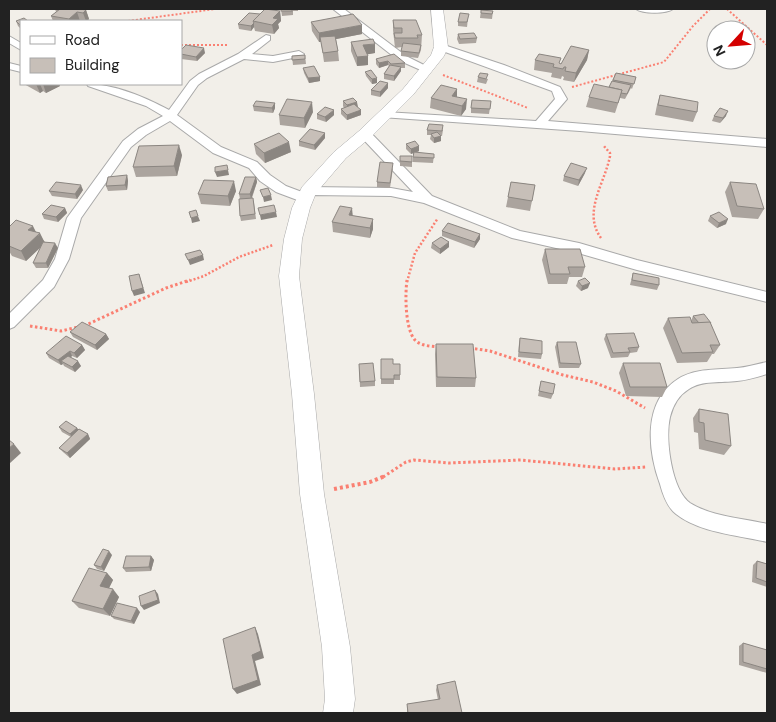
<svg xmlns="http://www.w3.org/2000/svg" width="776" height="722" font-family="'DM Sans',sans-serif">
<rect width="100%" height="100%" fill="#f2efe9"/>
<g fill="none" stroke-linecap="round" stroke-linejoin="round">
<g stroke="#a9a9a9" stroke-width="2">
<g id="minor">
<polygon points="333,9 344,9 406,56 432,69 427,72 423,71 398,60"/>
<path d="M636,9H673C666,14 643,14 636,9Z"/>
<path d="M266,35L270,36V40L252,54L273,56L299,51L304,54L303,56L273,62L244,59L207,78L198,85L177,115L221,147L257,162L270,175L286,186L302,192L303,188L308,187L391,188L413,192L361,137L359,134L365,130L369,131L432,196L520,231L579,243L637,260L767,292V302L637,270L578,253L512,238L424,203L391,196L310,195L312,198L310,201H300L276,192L260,181L249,168L213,153L170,121L146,135L131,147L81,218L69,259L54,287L14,327L9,329V314L43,280L55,259L67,218L123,141L138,129L163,116L146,106L88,86L87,84C114,84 145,97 169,110L190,81L199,74L238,54Z"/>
<polygon points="9,36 21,43 21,50 9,43"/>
<polygon points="441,44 504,65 560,87 567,99 548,121 767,139 767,147 580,131 381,117 379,115 385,112 536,121 555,99 552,91 437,49 436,47 437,45"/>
<polygon points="9,63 21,66 21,72 9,69"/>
<path d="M767,362V374C757,377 747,380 737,381C722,383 702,380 689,389C679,395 673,405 670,417C665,438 671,489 690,503C712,517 743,518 767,524V542C738,535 700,533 676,514C667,507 663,495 660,484C648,451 642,402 678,379C695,368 717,370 737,368C747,367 757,364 767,362Z"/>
</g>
</g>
<g stroke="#a9a9a9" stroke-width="1">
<polygon id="tertiary" points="431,9 443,9 448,47 444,56 413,95 371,137 346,158 316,193 310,208 302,239 299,276 314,394 324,494 350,647 355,699 353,713 323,713 325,699 322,647 300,494 292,394 279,276 284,239 292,208 302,187 334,152 359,131 403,89 431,55 434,47"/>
</g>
<g stroke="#fa8072" stroke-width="2" stroke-dasharray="2 2" stroke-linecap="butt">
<polyline points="727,9 767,45"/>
<polyline points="128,21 215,9"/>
<polyline points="181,45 229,45"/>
<polyline points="443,75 528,108"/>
<polyline points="572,87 664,62 693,26 710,9"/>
</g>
<g stroke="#fa8072" stroke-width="2.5" stroke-dasharray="2 2" stroke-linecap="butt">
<path d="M601,238C582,212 605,183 610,156V153L603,145"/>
<polyline points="186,282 204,276 239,257 273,245"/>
<polyline points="407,282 415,253 438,218"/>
</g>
<g stroke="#fa8072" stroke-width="3" stroke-dasharray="2.5 2.5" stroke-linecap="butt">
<path d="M407,280C405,294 405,329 415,340C421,346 430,346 438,347"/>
<polyline points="30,326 61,331 78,327"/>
<polyline points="84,326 166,288 190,280"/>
<polyline points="470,348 490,351 563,375 593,382 616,391 645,408"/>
<polyline points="383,477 406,462 414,460 449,463 521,460 615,469 646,467"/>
</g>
<polyline stroke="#fa8072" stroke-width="4" stroke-dasharray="3 3" stroke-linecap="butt" points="334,489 370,482 385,476"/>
<use href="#minor" fill="#fff" fill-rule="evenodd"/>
<use href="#tertiary" fill="#fff" fill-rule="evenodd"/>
</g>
<g fill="#aba49e">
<polygon points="55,9 83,9 83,10 86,10 89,19 87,21 53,21 51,16 56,12"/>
<polygon points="281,9 298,9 298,11 293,11 293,15 282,16"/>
<polygon points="481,10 493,11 492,19 480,18"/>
<polygon points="280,11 281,21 278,24 279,28 274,34 255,31 254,27 251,31 239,29 238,24 260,14"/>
<polygon points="468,18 467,27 458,26 458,22"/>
<polygon points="393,20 422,35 421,50 418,58 401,56 401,51 402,47 395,48 393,30"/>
<polygon points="16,21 21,21 21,29 18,26"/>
<polygon points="311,22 362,34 336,39 338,51 339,61 324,62 321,42 319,42 312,31"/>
<polygon points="458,34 477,38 476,43 459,44 457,39"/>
<polygon points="351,42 375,53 367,54 368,65 357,66 351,51"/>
<polygon points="181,50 205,53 197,61 181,59"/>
<polygon points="589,50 587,60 574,82 563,80 564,77 562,76 561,79 551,77 552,73 534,70 535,60 561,64"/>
<polygon points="305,55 306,64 293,65 292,56"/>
<polygon points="376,59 405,63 405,68 401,68 401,71 394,81 384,79 384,74 389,66 388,65 379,68 376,64"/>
<polygon points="303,68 320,77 320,81 309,83 304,73"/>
<polygon points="365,72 377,83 372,84 366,76"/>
<polygon points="616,73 636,77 632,89 631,88 625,99 620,98 615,113 586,107 589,97 609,87"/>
<polygon points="478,77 488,79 486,84 477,82"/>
<polygon points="24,84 59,84 60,86 46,93 43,91 40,93"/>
<polygon points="388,88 380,97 371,95 371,90"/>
<polygon points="457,89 457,97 466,109 461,116 430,108 431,98"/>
<polygon points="660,95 697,112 693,122 655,115 657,105"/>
<polygon points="343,101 357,102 357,107 361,110 361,115 347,120 341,114 341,109 344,108 343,106"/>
<polygon points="491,101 489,114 471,113 471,108"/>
<polygon points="275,103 275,108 273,113 254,111 253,106"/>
<polygon points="313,112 305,128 280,125 279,115"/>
<polygon points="317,114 334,115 326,122 317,119"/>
<polygon points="714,116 726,116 720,123 712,121"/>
<polygon points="427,130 443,130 442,136 441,136 441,141 434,143 430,139 431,135 427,135"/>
<polygon points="325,138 315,150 299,146 299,141"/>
<polygon points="254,144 291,152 265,163 256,154"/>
<polygon points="406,144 419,146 419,151 416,153 434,154 433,163 413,162 413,153 411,154 406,149"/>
<polygon points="182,155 177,176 136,177 133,167"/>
<polygon points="400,156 412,156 412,167 400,166"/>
<polygon points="393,168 390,188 377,187 377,182"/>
<polygon points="585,173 578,186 563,181 564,176"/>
<polygon points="127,175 128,181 127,190 108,191 106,186"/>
<polygon points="256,177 257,182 252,198 254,203 256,219 241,221 240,216 244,199 240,199 239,194"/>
<polygon points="511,182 535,185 530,211 506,207"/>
<polygon points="730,182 764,209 758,219 732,217 725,192"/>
<polygon points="83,190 77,199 52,196 49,191"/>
<polygon points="236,191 230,206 201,204 198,194"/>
<polygon points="65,208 67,213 58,222 44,219 42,214"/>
<polygon points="353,216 373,219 373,229 370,238 333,232 332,222"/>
<polygon points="710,216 726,224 717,228 708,221"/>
<polygon points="9,225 36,232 45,242 58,248 48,268 36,268 33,263 40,248 26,261 12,256 9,251"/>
<polygon points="442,231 480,234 480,239 474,248 442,236"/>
<polygon points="432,243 449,247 440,254 431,248"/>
<polygon points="545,249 585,267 582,277 569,277 567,284 548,284 542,260"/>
<polygon points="633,273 659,285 657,290 630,285"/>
<polygon points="578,281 588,288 581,291 576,286"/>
<polygon points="693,316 711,323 710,324 720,345 714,354 712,354 707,362 677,363 663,328 668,318 691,321"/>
<polygon points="70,332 106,334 109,339 97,350 73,337"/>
<polygon points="606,334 639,347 637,352 630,353 628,357 611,358 604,339"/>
<polygon points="520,338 542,354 541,359 518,357 519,343"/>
<polygon points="557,342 581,364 579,368 559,368 555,347"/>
<polygon points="436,344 476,378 475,387 436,387 435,354"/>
<polygon points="82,345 85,350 77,358 72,356 71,357 81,366 75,372 64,366 63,364 61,365 49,358 46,353"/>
<polygon points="381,359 393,364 400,364 400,380 394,380 394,384 381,384"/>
<polygon points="623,363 667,387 662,397 626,396 619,373"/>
<polygon points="359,364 375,381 375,386 360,387"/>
<polygon points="541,381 553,394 551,399 538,396"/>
<polygon points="699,409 731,446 724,455 699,449 698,433 694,432 693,418"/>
<polygon points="59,427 77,428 79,430 88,434 90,439 70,458 63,452 59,448 71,437 62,432"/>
<polygon points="112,555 104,571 97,569 94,565"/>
<polygon points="151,556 154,560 151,571 126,572 123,568"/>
<polygon points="757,561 767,564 767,587 752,582 753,565"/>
<polygon points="107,573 113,580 109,588 119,597 110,616 79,608 72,601"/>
<polygon points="140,612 134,624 114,619 111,616"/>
<polygon points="743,643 767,650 767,673 739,665 739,646"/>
<polygon points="437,685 462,713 407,713 407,704 438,700 436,690"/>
</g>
<g fill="#8b8681">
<polygon points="80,9 83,9 84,12 86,10 89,19 87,21 86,21 83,13"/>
<polygon points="280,11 281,21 278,24 279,28 274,34 272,25 273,18"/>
<polygon points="77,12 80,21 70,21 69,19"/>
<polygon points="254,23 254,27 251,31 251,26"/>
<polygon points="362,25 362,34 321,42 320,37 321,42 319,42 319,33"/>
<polygon points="375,44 375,53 364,55 363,45"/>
<polygon points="204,48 205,53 197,61 196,57"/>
<polygon points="589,50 587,60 574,82 576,73"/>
<polygon points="368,56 368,65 357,66 357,57"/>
<polygon points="388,61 388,65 379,68 379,63"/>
<polygon points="401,67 401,71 394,81 394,76"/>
<polygon points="320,77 320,81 309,83 308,78"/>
<polygon points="377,78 377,83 372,84 372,79"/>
<polygon points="388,83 388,88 380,97 380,92"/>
<polygon points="36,84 40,84 43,91 40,93"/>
<polygon points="43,84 59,84 60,86 46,93"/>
<polygon points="457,89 457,99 452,96"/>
<polygon points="467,99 466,109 461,116 462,106"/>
<polygon points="312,102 313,112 305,128 304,118"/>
<polygon points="357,102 358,107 347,110 347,105"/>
<polygon points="275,103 275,108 273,113 272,108"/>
<polygon points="334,110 334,115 326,122 325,117"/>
<polygon points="361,110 361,115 347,120 347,115"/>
<polygon points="728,111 726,116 720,123 723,118"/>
<polygon points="325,133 325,138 315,150 314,145"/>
<polygon points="441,136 441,141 434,143 434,138"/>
<polygon points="289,142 291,152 265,163 264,153"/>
<polygon points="179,145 182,155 177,176 174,166"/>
<polygon points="419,146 419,151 411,154 411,149"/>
<polygon points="587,168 585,173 578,186 579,180"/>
<polygon points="228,170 229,175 217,177 215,172"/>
<polygon points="127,175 128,181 127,190 125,185"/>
<polygon points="256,177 257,182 251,199 250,194"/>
<polygon points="234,181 236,191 230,206 228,196"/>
<polygon points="81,185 83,190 77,199 75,194"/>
<polygon points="271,195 272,200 264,202 263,197"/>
<polygon points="65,208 67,213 58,222 56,217"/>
<polygon points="352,208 353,218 349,226 349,215"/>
<polygon points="276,212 277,217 261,220 260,215"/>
<polygon points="198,216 200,221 192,223 191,218"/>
<polygon points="373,219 373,229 370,238 370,228"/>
<polygon points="728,219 726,224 717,228 719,223"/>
<polygon points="33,226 38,236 40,233 45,243 26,261 21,251 28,230"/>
<polygon points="480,234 480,239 474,248 475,242"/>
<polygon points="449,242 449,247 440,254 440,249"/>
<polygon points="55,243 58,248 48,268 46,263"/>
<polygon points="203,255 204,260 190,265 188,260"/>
<polygon points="139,274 145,293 134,296 132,291"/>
<polygon points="590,283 588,288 581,291 582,286"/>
<polygon points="106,334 109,339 97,350 95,345"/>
<polygon points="82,345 85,350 77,358 74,353"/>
<polygon points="70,351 72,356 64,363 61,361 63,364 61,365 58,360"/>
<polygon points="78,361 81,366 75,372 72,367"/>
<polygon points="77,428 80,432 73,439 70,434"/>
<polygon points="88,434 90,439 70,458 67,453"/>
<polygon points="14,444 21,453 9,464 9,448"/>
<polygon points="109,551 112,555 104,571 101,567"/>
<polygon points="151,556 154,560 151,571 149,567"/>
<polygon points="107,573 113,580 106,594 100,586"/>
<polygon points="113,589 119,597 110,616 103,609"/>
<polygon points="155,590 158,594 160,603 144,610 141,606"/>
<polygon points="137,608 140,612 134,624 131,621"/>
<polygon points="255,627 258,634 264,658 255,661 261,685 237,694 233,689 252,655"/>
</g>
<g fill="#c7bfb8" stroke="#8b8681">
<polygon points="60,9 80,9 86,10 83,13 77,12 69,19 51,16"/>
<polygon points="265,9 280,11 273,18 278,19 272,25 253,21"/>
<rect x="281" y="9" width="11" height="2"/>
<polygon points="481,10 493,11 492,14 481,13"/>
<polygon points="249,13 260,14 253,21 254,23 251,26 238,24"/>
<polygon points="460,13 469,14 467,22 458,22"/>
<polygon points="353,14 362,25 319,33 311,22"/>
<polygon points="24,18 28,21 21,21 21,25 20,25 16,21"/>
<polygon points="393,20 416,20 422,35 417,35 418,38 395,38 394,33 402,33 402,28 394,28"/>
<polygon points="474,33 477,38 460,39 458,34"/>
<polygon points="335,36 338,51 323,53 320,37"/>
<polygon points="373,39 375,44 363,45 368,56 357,57 351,42"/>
<polygon points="403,43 421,45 419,53 401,51"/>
<polygon points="186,45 204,48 196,57 181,54 181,50"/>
<polygon points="571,46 589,50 576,73 565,71 566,67 564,67 563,69 553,67 554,64 535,60 539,54 561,58 559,63 561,64"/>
<polygon points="394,54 405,63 391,64 388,61 379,63 376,59"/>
<polygon points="305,55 305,59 292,60 292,56"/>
<polygon points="390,65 401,67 394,76 384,74"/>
<polygon points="314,66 320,77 308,78 303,68"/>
<polygon points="371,70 377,78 372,79 365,72"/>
<polygon points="480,73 488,74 486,79 478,77"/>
<polygon points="616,73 636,77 634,84 613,80"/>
<polygon points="380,81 388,83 380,92 371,90"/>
<polygon points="612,81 631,85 627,94 621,93 622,90 609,87"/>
<polygon points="594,84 622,90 618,103 589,97"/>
<polygon points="441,85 457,89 452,96 467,99 462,106 431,98"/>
<polygon points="660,95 698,102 697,112 658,105"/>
<polygon points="353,98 357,102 347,105 343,101"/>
<polygon points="287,99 312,102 304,118 279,115"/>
<polygon points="472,100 491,101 490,109 471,108"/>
<polygon points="256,101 275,103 272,108 253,106"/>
<polygon points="354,104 361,110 347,115 341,109"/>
<polygon points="325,107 334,110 325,117 317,114"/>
<polygon points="720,108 728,111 723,118 714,116"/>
<polygon points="429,124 443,125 442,131 427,130"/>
<polygon points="310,129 325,133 314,145 299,141"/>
<polygon points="437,132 441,136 434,138 431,134"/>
<polygon points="279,133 289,142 264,153 254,144"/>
<polygon points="415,141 419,146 411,149 406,144"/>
<polygon points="179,145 174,166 133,167 139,146"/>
<polygon points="414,152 434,154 434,158 413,157"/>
<polygon points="400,156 412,156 412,162 400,161"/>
<polygon points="380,162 393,163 390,183 377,182"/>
<polygon points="571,163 587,168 579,180 564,176"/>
<polygon points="227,165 228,170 215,172 215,167"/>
<polygon points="127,175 125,185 106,186 108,177"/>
<polygon points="245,177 256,177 250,194 239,194"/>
<polygon points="204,180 234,181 228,196 198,194"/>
<polygon points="56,182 81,185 75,194 49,191"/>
<polygon points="511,182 535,185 532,201 508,197"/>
<polygon points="730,182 756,184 764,209 737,206"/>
<polygon points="268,188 271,195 263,197 260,190"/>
<polygon points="253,198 255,214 240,216 239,199"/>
<polygon points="51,205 65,208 56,217 42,214"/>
<polygon points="274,205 276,212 260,215 258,208"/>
<polygon points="340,206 352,208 349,215 373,219 370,228 332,222"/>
<polygon points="196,210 198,216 191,218 189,212"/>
<polygon points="719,212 728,219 719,223 710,216"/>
<polygon points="16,220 33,226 28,230 40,233 21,251 9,246 9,227"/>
<polygon points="448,223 480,234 475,242 442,231"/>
<polygon points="441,237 449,242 440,249 432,243"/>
<polygon points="43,242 55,243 46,263 33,263"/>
<polygon points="545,249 580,249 585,267 568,267 570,274 550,274"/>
<polygon points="200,250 203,255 188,260 185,254"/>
<polygon points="633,273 659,278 659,285 632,280"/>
<polygon points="139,274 143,288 132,291 129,276"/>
<polygon points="585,278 590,283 582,286 578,281"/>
<polygon points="704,314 711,323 699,323 693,316"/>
<polygon points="690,317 692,323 710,322 720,345 710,345 713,352 682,353 668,318"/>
<polygon points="82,322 106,334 95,345 70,332"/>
<polygon points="634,333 639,347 628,348 630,352 613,353 606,334"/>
<polygon points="66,336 82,345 74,353 70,351 58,360 46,353"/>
<polygon points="520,338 542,341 542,354 519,352"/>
<polygon points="557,342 576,342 581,364 560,363"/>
<polygon points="436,344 473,344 476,378 437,377"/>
<polygon points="68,356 78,361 72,367 61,361"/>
<polygon points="381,359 393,359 393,364 400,364 400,375 394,375 394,379 381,379"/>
<polygon points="373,363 375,381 360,382 359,364"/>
<polygon points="623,363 660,363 667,387 630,387"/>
<polygon points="541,381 555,384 553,394 539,391"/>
<polygon points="699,409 728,414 731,446 705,440 704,423 699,422"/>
<polygon points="66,421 77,428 70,434 59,427"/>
<polygon points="79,429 88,434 67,453 59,448"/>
<polygon points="9,440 14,444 9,448"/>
<polygon points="103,549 109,551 101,567 94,565"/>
<polygon points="126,556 151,556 149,567 123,568"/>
<polygon points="757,561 767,564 767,582 756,578"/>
<polygon points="89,568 107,573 100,586 113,589 103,609 72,601"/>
<polygon points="155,590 158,600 141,606 139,596"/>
<polygon points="117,603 137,608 131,621 111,616"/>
<polygon points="255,627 261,651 252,655 258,680 233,689 223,639"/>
<polygon points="743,643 767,650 767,669 743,662"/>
<polygon points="455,681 462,713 408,713 407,704 440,699 437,685"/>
</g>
<rect width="776" height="722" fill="none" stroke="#222222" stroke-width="20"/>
<rect x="20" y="20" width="162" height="65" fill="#ffffff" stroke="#a7a7a7"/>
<rect x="30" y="36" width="25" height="8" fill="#ffffff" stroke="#a7a7a7"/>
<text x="65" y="45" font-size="15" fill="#222222">Road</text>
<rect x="30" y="58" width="25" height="15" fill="#c7bfb8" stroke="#a7a7a7"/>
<text x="65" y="70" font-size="15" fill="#222222">Building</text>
<g transform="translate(731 45) rotate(244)"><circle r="24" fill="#ffffff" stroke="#a7a7a7"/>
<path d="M0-4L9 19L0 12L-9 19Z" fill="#d40000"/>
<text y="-8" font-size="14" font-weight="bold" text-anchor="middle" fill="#222222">N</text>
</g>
</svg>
